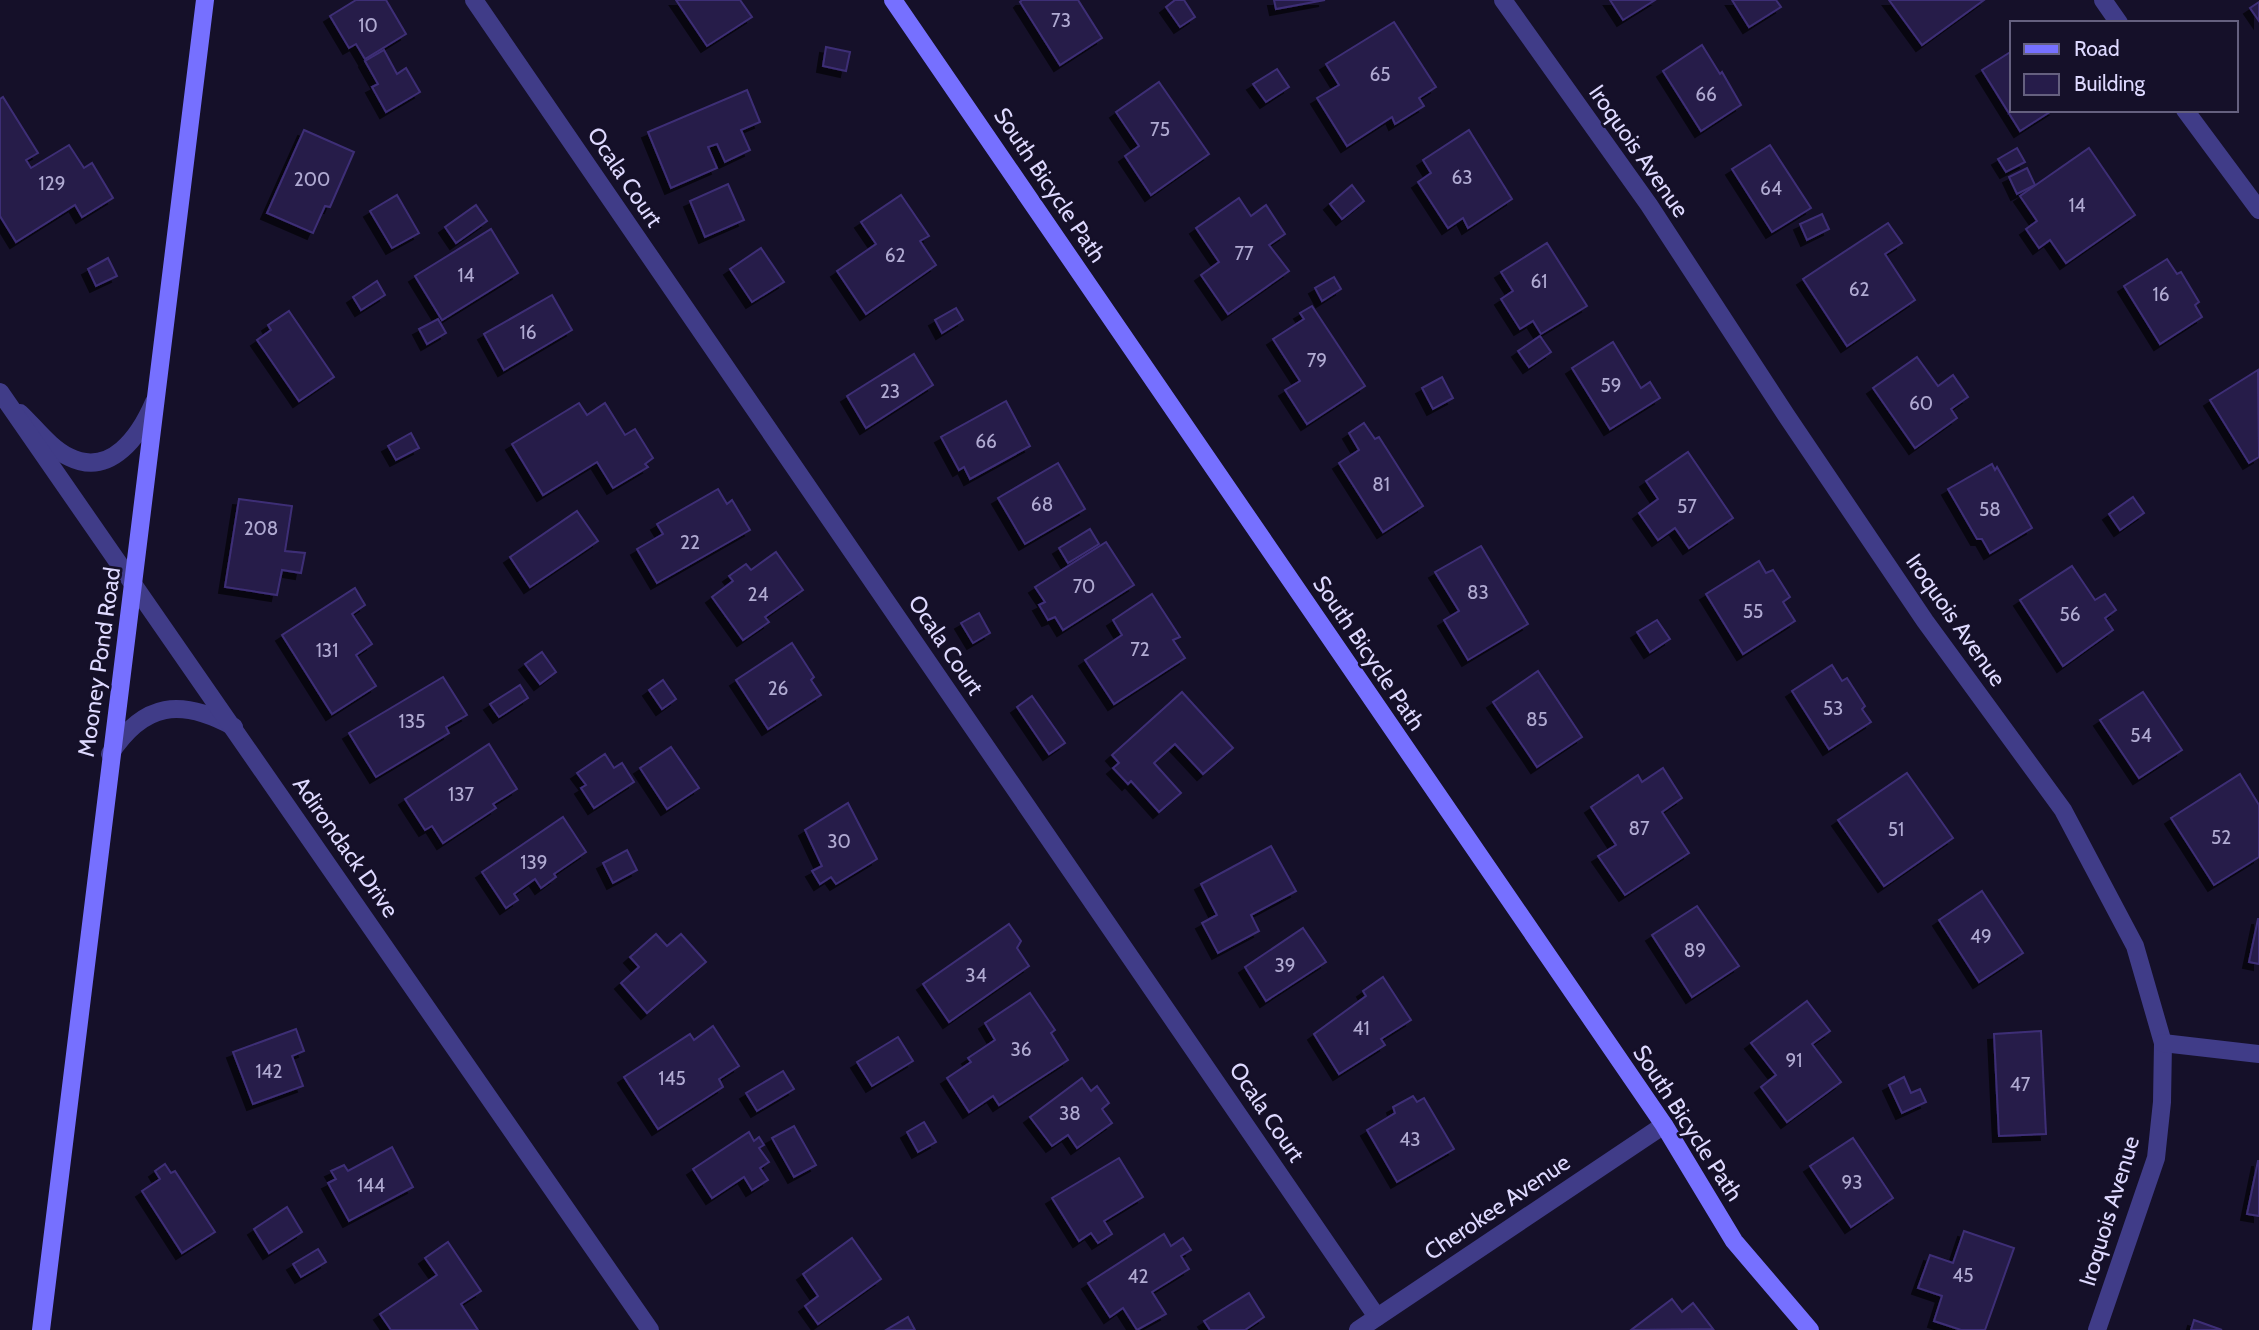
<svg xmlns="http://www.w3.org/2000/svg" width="2259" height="1330" font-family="Cabin,sans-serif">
<defs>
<filter id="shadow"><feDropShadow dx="-6" dy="6" stdDeviation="0" flood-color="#0009"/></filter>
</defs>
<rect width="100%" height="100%" fill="#151029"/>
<g fill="#261c4a" stroke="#3e2f76" stroke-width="2" filter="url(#shadow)">
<polygon points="356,0 386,0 406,34 365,59 356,44 349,48 330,16"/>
<polygon points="676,0 740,0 752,17 707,46"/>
<polygon points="1022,0 1078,0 1102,38 1060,65 1020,2"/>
<polygon points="1175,0 1184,0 1195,17 1180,27 1166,7"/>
<polygon points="1274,0 1325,0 1276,9"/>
<polygon points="1610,0 1655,0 1623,20"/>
<polygon points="1732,0 1776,0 1781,7 1749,27"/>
<polygon points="1889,0 1984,0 1922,45"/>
<polygon points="2259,2 2259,21 2250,8"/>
<polygon points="1394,22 1436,87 1419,98 1424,106 1395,124 1392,117 1347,146 1317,98 1339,85 1326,64"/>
<polygon points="1702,45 1720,74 1722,72 1741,105 1701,131 1663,71"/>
<polygon points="826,47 850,52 846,71 823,66"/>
<polygon points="384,50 397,74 406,68 420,92 386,112 372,87 378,84 365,61"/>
<polygon points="2012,51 2012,110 2053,110 2020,131 1982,70"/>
<polygon points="1277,69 1289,87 1266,102 1253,84"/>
<polygon points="1159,82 1209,154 1151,195 1125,156 1139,146 1116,112"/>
<polygon points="747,90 760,122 741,130 750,150 725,162 717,144 708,147 717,168 671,188 648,132"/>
<polygon points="3,97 38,153 26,160 31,168 69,145 84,168 92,163 113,198 82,217 75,205 16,242 0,216 0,99"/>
<polygon points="304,130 354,152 330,207 325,206 313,233 267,213"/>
<polygon points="1469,130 1512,199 1468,228 1463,218 1448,228 1418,182 1431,173 1423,160"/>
<polygon points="1770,145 1811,208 1772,232 1732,169"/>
<polygon points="2017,148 2025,162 2006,172 1998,159"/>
<polygon points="2089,148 2135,215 2066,263 2050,240 2039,248 2026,229 2037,221 2020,196"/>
<polygon points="2027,168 2035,185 2017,194 2009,177"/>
<polygon points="728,184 744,220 705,237 690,201"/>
<polygon points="1352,185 1364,201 1342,219 1330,204"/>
<polygon points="397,195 419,233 392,248 370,211"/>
<polygon points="901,195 929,236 920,241 936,265 866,314 837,271 876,244 861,222"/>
<polygon points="1239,198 1251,216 1266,205 1285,234 1269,245 1289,271 1228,314 1201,275 1219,262 1196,228"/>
<polygon points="476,205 487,221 456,243 445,227"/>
<polygon points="1822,214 1829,229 1807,240 1800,224"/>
<polygon points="1888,223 1902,243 1885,254 1915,300 1847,346 1803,279"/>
<polygon points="491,229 518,273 442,320 415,276"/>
<polygon points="1547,243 1587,306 1541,334 1533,321 1520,329 1501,299 1513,291 1501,272"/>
<polygon points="761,248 784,282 752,302 730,269"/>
<polygon points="108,258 117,276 96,286 88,269"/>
<polygon points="2167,259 2177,274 2181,272 2199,302 2195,305 2202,317 2160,344 2124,286"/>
<polygon points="1334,277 1341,289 1322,301 1315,288"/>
<polygon points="377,281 385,295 361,310 353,297"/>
<polygon points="552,295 572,330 504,370 484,334"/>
<polygon points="1312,306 1365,386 1307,424 1285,390 1300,381 1273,339 1304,319 1300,313"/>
<polygon points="956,308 963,320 942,333 935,320"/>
<polygon points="289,311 334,377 299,401 257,340 271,330 268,325"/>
<polygon points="438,319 446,333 427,344 419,329"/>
<polygon points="1540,336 1551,352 1529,367 1518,351"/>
<polygon points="1613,342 1641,388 1650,382 1660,398 1610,429 1572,368"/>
<polygon points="914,354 933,385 866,428 847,396"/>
<polygon points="1917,357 1938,386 1953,375 1968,397 1951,409 1957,418 1915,448 1873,388"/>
<polygon points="2258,370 2259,457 2249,463 2210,400"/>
<polygon points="1442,377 1453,398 1433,409 1422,388"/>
<polygon points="1006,401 1030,446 970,479 964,467 959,470 941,437"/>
<polygon points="579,403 587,415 605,403 625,435 635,429 653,458 645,464 648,467 613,488 597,462 543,495 512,444"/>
<polygon points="1364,423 1375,439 1379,437 1423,506 1383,532 1339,463 1359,450 1349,433"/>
<polygon points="411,433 419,448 396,460 388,446"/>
<polygon points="1688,452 1733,518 1689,548 1675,528 1658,540 1639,513 1658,499 1646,481"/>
<polygon points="1058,463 1085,509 1025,544 998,498"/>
<polygon points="1992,464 1995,470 1997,467 2032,528 1990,553 1982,539 1977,539 1948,489"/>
<polygon points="718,489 727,504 732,500 750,530 657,583 637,549 663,534 657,524"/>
<polygon points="2133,497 2144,513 2120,530 2109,514"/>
<polygon points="239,499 292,506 285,551 305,553 301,573 282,570 277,595 225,587"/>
<polygon points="577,511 598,541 530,587 510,557"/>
<polygon points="1090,529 1099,544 1068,563 1059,548"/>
<polygon points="1106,542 1134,585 1063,630 1055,617 1048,620 1039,605 1045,602 1035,587"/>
<polygon points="1481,546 1528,624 1468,660 1444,620 1459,611 1435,572"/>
<polygon points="776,552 803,590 765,617 769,622 743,640 712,597 733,581 729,576 746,564 751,570"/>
<polygon points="1759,561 1766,573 1773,570 1790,597 1783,602 1795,621 1743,654 1706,594"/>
<polygon points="2072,566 2095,600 2105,594 2116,610 2105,618 2113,630 2063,666 2020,600"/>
<polygon points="355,588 365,605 352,614 372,644 356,655 376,686 332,714 282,635"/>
<polygon points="1152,594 1180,637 1173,640 1185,658 1114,704 1085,660 1122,635 1113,620"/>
<polygon points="979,613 990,633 973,643 961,623"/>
<polygon points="1657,620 1670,639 1650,652 1637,632"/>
<polygon points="792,643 814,677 811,680 821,695 768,729 736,680"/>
<polygon points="542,652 556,672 540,684 525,664"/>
<polygon points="1832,665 1842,681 1847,678 1865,706 1862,709 1871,722 1829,749 1792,691"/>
<polygon points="1538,671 1582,737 1537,767 1493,702"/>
<polygon points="443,677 467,715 446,727 449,733 376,777 349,733"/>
<polygon points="663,680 676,699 662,709 649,690"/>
<polygon points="520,685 528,698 499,717 490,704"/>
<polygon points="1182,692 1233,748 1203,774 1175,744 1154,763 1181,793 1159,812 1131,781 1128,784 1113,768 1119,763 1112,755"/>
<polygon points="2143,692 2182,750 2139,778 2100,720"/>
<polygon points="1032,696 1065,743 1049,754 1017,707"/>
<polygon points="489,744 517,789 493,804 496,808 443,843 432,826 425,830 405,799"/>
<polygon points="671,747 699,788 667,809 640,768"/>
<polygon points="605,754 614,768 622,763 634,782 594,808 581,788 586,785 577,773"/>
<polygon points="1663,768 1682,798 1662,812 1689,853 1625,895 1598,856 1616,845 1591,807 1638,775 1642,782"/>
<polygon points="1907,773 1953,838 1884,886 1838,820"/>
<polygon points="2240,774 2259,805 2259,857 2214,885 2171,818"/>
<polygon points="848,803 877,859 836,884 831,877 820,884 812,871 822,866 805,830"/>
<polygon points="563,817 586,852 554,874 556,877 541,888 535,879 514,894 518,900 506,908 482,872"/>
<polygon points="1271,846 1296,891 1251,915 1259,931 1218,953 1202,923 1217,915 1201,884"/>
<polygon points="627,850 637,870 613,883 603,863"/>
<polygon points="1982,891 2023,953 1979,982 1939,920"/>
<polygon points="1697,906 1739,966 1692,997 1652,935"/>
<polygon points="2258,919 2259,919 2259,964 2249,962"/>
<polygon points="1009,924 1021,941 1017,948 1029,966 949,1022 923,984"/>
<polygon points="1303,928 1326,962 1266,1001 1245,967"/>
<polygon points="656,934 667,946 681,934 706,962 647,1013 621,983 639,967 630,957"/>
<polygon points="1383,977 1411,1020 1381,1039 1385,1045 1339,1074 1314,1034 1366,996 1363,991"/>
<polygon points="1030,993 1055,1030 1051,1033 1068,1060 999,1105 993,1096 969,1112 947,1078 971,1062 968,1058 995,1040 985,1023"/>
<polygon points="1807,1001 1830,1031 1812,1044 1841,1082 1787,1122 1761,1087 1776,1075 1751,1043"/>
<polygon points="713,1026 739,1066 719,1079 723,1087 658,1129 624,1077 690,1034 694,1040"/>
<polygon points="296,1029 304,1051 292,1056 303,1086 253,1104 233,1052"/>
<polygon points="2041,1031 2046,1134 1999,1136 1994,1034"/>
<polygon points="898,1037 913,1061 872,1086 857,1062"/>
<polygon points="783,1071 794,1089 757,1111 746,1093"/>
<polygon points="1904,1077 1911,1093 1920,1089 1926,1102 1902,1113 1889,1085"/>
<polygon points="1082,1078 1091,1091 1097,1086 1109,1103 1102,1109 1112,1123 1077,1148 1068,1135 1052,1146 1030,1117"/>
<polygon points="1413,1096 1417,1102 1424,1098 1454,1149 1397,1182 1367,1130 1395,1113 1393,1107"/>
<polygon points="924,1122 936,1142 918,1152 907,1132"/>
<polygon points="794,1126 816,1165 794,1177 772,1138"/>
<polygon points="749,1132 754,1141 759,1137 764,1145 759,1148 769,1162 760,1168 768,1180 752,1190 744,1177 712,1198 693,1169"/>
<polygon points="1853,1138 1893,1198 1851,1227 1810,1166"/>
<polygon points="392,1147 413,1187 349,1221 328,1183 336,1179 331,1171 344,1165 348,1171"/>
<polygon points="1119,1158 1143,1197 1104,1221 1112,1234 1098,1243 1091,1233 1079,1241 1052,1198"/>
<polygon points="2258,1161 2259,1161 2259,1216 2247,1214"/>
<polygon points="165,1164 171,1173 175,1171 215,1232 182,1253 142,1191 160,1179 155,1171"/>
<polygon points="287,1207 302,1232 269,1253 254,1229"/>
<polygon points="1964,1231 2014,1248 1985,1330 1961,1330 1934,1321 1942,1296 1918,1288 1930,1255 1953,1263"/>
<polygon points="1164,1234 1171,1246 1183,1238 1191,1250 1181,1256 1189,1269 1152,1292 1166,1314 1137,1330 1123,1308 1110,1317 1088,1283"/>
<polygon points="852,1238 881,1279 818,1324 805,1306 818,1296 803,1274"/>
<polygon points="448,1242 481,1291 461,1304 478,1330 391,1330 380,1314 437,1275 425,1258"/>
<polygon points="318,1249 326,1262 301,1277 293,1264"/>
<polygon points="1249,1293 1264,1317 1245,1330 1210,1330 1204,1321"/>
<polygon points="1672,1299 1682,1312 1693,1303 1713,1329 1631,1330"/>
<polygon points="908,1317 915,1330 886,1330"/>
<polygon points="2194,1320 2222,1330 2191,1330"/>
</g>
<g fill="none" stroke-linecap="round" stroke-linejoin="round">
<g stroke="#403c88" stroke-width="18">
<path d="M20,413C35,427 50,448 69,457C111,478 140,435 154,402"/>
<path d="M110,754C144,702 181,698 234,727"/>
</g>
<g stroke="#403c88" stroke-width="18">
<polyline points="474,0 1377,1317"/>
<polyline points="1503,0 1649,205 1786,415 1925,621 2063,810 2135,946 2163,1043 2162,1102 2156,1158 2097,1330"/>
<polyline points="2103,0 2119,23"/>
<polyline points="2185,110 2259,210"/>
<polyline points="0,392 650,1330"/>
<polyline points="2163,1043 2259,1054"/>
<polyline points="1358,1330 1664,1125"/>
</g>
<g stroke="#7670ff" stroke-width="18">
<polyline points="893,0 1664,1125 1734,1241 1810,1330"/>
<polyline points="41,1330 205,0"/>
</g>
</g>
<g text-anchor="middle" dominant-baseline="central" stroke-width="5" stroke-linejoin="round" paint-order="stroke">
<g font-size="19" fill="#b0aad2">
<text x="1061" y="20">73</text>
<text x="368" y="25">10</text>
<text x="1380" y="74">65</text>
<text x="1706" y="94">66</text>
<text x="1160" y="129">75</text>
<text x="1462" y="177">63</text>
<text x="312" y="179">200</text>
<text x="52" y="183">129</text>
<text x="1771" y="188">64</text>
<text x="2077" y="205">14</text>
<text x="1244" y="253">77</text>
<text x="895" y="255">62</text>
<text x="466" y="275">14</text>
<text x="1539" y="281">61</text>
<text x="1859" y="289">62</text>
<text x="2161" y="294">16</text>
<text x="528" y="332">16</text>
<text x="1317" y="360">79</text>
<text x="1611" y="385">59</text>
<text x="890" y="391">23</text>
<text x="1921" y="403">60</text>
<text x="986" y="441">66</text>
<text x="1381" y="484">81</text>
<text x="1042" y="504">68</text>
<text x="1687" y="506">57</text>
<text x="1990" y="509">58</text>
<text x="261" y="528">208</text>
<text x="690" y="542">22</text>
<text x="1084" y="586">70</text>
<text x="1478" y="592">83</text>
<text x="758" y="594">24</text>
<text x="1753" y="611">55</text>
<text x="2070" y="614">56</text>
<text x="1140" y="649">72</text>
<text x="327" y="650">131</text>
<text x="778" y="688">26</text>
<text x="1833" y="708">53</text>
<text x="1537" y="719">85</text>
<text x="412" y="721">135</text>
<text x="2141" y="735">54</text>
<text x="461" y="794">137</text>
<text x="1639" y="828">87</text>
<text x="1896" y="829">51</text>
<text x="2221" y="837">52</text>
<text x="839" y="841">30</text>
<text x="534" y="862">139</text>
<text x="1981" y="936">49</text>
<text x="1695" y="950">89</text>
<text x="1285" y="965">39</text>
<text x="976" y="975">34</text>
<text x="1361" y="1028">41</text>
<text x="1021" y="1049">36</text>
<text x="1794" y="1060">91</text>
<text x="269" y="1071">142</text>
<text x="672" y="1078">145</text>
<text x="2020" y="1084">47</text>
<text x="1070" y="1113">38</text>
<text x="1410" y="1139">43</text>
<text x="1852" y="1182">93</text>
<text x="371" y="1185">144</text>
<text x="1963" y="1275">45</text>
<text x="1138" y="1276">42</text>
</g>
<g font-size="23" fill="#ded9ff" stroke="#151029">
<text transform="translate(1639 151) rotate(55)">Iroquois Avenue</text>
<text transform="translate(625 177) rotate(56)">Ocala Court</text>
<text transform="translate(1050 185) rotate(56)">South Bicycle Path</text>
<text transform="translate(1956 620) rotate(55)">Iroquois Avenue</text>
<text transform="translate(946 645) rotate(56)">Ocala Court</text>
<text transform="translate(1369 653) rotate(56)">South Bicycle Path</text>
<text transform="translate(99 662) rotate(-82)">Mooney Pond Road</text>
<text transform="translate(346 847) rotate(55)">Adirondack Drive</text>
<text transform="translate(1267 1112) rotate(56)">Ocala Court</text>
<text transform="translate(1688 1123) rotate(57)">South Bicycle Path</text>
<text transform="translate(1497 1207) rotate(-34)">Cherokee Avenue</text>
<text transform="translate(2109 1211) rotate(-73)">Iroquois Avenue</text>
</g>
</g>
<rect x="2010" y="21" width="228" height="91" fill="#151029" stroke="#65607f" stroke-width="2"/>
<rect x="2024" y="44" width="35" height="10" fill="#7670ff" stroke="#65607f" stroke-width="2"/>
<text x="2074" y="56" font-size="21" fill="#ded9ff">Road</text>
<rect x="2024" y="74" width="35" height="21" fill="#261c4a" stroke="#65607f" stroke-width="2"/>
<text x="2074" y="91" font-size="21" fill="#ded9ff">Building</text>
</svg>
